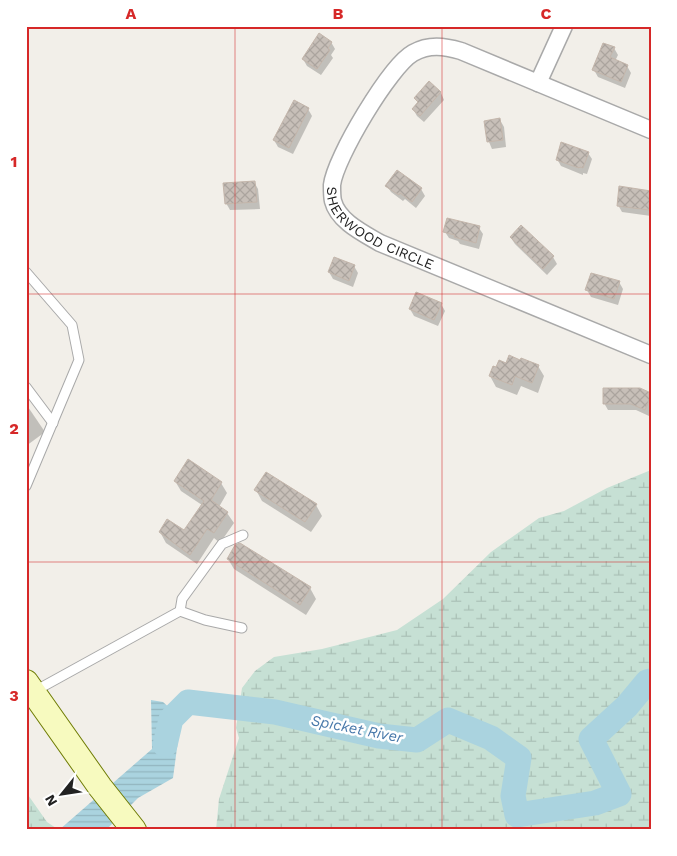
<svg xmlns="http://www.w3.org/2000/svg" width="677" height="856" font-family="'Work Sans',sans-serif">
<defs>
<pattern id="wetland-marsh" width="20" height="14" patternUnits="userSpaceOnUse" patternTransform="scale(1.25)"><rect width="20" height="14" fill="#c6e0d4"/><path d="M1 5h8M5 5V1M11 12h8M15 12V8" fill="none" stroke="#aac0b6"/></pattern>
<pattern id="water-rules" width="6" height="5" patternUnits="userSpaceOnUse" patternTransform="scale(1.25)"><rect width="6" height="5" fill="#aad3df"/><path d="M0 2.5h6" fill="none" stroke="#92b5bf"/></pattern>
<pattern id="building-cross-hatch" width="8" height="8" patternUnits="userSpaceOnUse" patternTransform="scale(1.25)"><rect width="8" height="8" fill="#c7bfb8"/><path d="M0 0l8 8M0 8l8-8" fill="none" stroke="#aba49e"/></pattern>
</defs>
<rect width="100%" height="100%" fill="#f2efe9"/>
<g fill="url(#wetland-marsh)">
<polygon points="651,470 651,830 216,830 219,799 239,738 236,728 242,688 255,671 274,657 322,649 397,630 443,599 491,552 539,518 564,511 607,488"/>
<polygon points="26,792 47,822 59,830 26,830"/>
</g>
<polygon fill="url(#water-rules)" points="151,700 163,702 181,718 173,778 138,798 106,830 59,830 152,749"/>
<g fill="#0003">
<polygon points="331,42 335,49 331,55 333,58 321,75 307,66 303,59"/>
<polygon points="614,48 618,55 615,61 627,66 631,73 625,88 598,77 594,70"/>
<polygon points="429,82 441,93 444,100 424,122 417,116 413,109 418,103 415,98"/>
<polygon points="308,109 312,116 293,154 278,147 274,140"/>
<polygon points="500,120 504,127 506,147 492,149 489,142"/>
<polygon points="588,153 592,159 587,174 583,173 583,175 561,166 557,159"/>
<polygon points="254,182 258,189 260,209 230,210 226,203"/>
<polygon points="387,186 421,189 425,196 416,208 405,199 403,201 391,192"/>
<polygon points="650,192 651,216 622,212 618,205"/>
<polygon points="521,227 553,257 557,264 547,275 515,244 511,238"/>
<polygon points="479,228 483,234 479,249 460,244 458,241 449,238 445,232"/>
<polygon points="354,266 358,273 353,287 333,279 329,272"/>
<polygon points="619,282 623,289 618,305 591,297 587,290"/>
<polygon points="441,304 445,311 438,326 414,316 410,309"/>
<polygon points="521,362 538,366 544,376 538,393 521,386 517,395 496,387 490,376 497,369 506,364"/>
<polygon points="651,394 651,412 649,416 636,410 608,410 604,403"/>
<polygon points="26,404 45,432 26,446"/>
<polygon points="175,481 221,483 227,493 219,507 227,513 234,523 220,543 214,538 197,564 166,543 160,532 185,532 202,505 181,491"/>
<polygon points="256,490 316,505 322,516 311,532 262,501"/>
<polygon points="228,559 310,588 316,599 306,615 234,569"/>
</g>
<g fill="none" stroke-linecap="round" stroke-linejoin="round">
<polyline stroke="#aad3df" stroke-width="25" points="165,745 171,719 188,702 275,712 379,736 417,740 448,720 491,738 519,758 513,796 517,815 595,803 619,794 591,739 627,706 647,682 651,681"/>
</g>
<g fill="url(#building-cross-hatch)" stroke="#c4b6ab">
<polygon points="319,33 332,42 328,48 330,50 317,69 302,59"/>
<polygon points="603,43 615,47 610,57 628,65 621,82 592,70"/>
<polygon points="429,81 441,92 420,116 412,109 418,102 414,98"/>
<polygon points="294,100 309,108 289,148 273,140"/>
<polygon points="500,118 503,140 487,142 484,121"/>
<polygon points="561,142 589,152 583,168 580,167 579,168 556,160"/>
<polygon points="397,170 422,188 412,202 400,193 399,195 385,186"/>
<polygon points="255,181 257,202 225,204 223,183"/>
<polygon points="619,186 651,191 649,210 617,206"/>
<polygon points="447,218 480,226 476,243 454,237 455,235 443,232"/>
<polygon points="521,225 554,256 543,269 510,237"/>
<polygon points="334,257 355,265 349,281 328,272"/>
<polygon points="591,273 620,281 614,299 585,290"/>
<polygon points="416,292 442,303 434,320 409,309"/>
<polygon points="509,355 520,360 521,358 539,365 532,383 515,376 512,385 489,376 493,366 496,367 499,360 506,363"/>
<polygon points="603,388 640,388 651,393 651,396 645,410 631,404 603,404"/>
<polygon points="188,459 222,482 211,500 228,512 214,533 207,529 190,555 159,532 167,519 184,530 204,501 174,481"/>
<polygon points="266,472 317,504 305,522 254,490"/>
<polygon points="240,543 311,587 300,605 227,559 235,545"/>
</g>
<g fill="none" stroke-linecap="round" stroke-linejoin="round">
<g stroke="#a9a9a9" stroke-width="11">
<g id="service">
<polyline points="26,272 72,325 79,360 26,486"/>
<polyline points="26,387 53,423"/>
<polyline points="180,611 205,620 242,628"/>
<polyline points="33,692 180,611 182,599 222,544 243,535"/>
</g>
</g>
<g stroke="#a9a9a9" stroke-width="19">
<g id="minor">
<polyline points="538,83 564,26"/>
<path id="s1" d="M651,130L461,51C444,46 429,44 413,53C390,66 335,158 332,185C332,189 332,197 333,201C338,221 363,233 380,243L651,355"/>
</g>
</g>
<g stroke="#707d05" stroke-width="26">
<polyline id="secondary" points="26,682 100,787 134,830"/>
</g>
<use href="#service" stroke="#fff" stroke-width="9"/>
<use href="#minor" stroke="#fff" stroke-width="16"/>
<use href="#secondary" stroke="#f7fabf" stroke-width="24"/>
</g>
<path fill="none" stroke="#d62828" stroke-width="1" stroke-opacity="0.55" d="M235,26V830M442,26V830M26,294H651M26,562H651"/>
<g text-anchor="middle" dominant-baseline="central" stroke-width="5" stroke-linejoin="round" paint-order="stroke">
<g font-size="14" fill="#222" stroke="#fff">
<text stroke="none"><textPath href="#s1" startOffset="482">SHERWOOD CIRCLE</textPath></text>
</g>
<g font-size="15" font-style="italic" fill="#4a7aab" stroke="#fff">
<text transform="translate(357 729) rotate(11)">Spicket River</text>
</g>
</g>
<rect width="677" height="856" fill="none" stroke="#ffffff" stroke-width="55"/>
<g transform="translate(62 794) rotate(240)" stroke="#ffffff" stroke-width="4" paint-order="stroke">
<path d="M0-4L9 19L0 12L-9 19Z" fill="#222222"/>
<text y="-8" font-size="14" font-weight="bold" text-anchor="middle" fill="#222222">N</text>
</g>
<rect x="28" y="28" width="622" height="800" fill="none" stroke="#d62828" stroke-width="2"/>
<g font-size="16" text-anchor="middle" font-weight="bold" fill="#d62828">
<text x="131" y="19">A</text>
<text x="338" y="19">B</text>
<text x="546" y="19">C</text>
<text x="14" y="167">1</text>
<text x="14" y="434">2</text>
<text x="14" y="701">3</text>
</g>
</svg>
